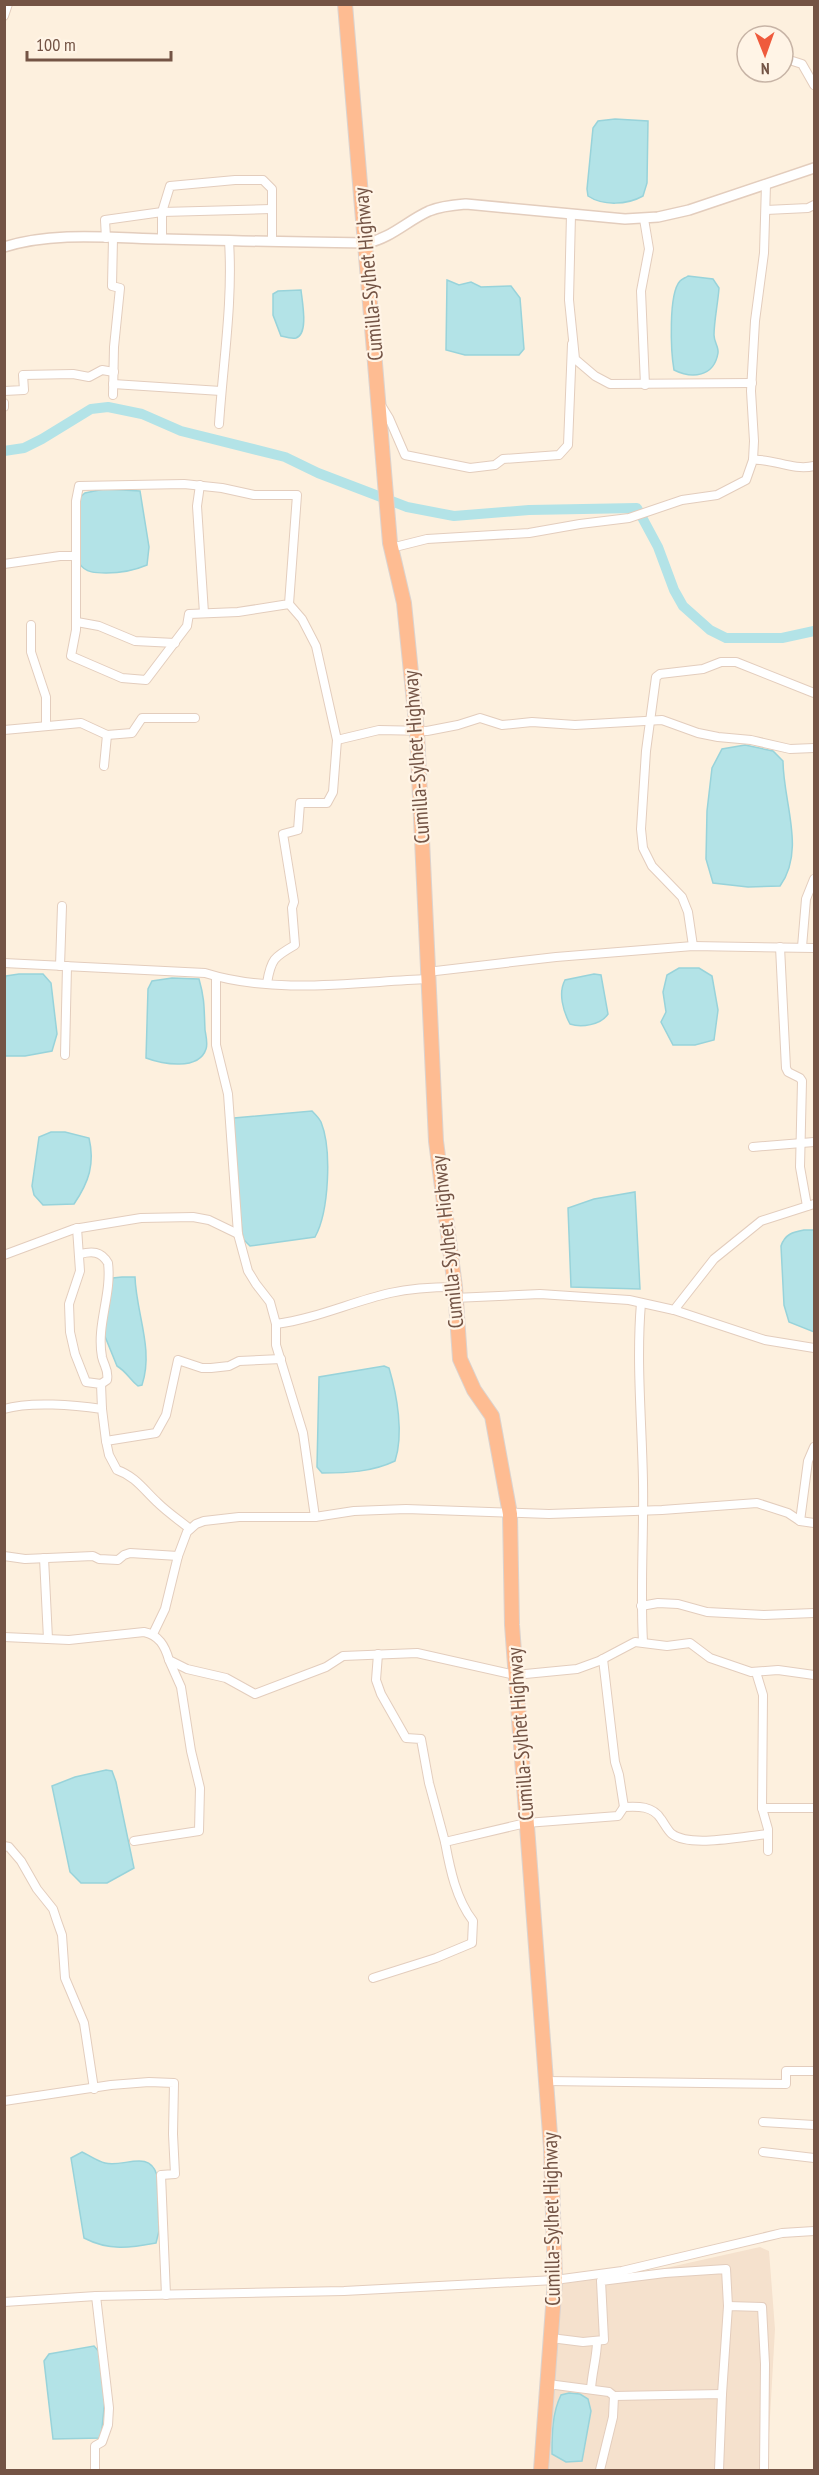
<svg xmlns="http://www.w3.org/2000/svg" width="819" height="2475" font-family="'PT Sans Narrow',sans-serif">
<rect width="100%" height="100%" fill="#fdf0de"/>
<polygon fill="#f5e1cd" points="760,2247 769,2251 775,2329 767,2470 545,2470 549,2454 555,2385 560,2284 643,2273"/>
<g fill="#b3e3e7" stroke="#98d3da" stroke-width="1.5">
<path d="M615,119L648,121L647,183L643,196C627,205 603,206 588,196L587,189L593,128L598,121Z"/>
<path d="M688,276L713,279L719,288C718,303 714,321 714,335C714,342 719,347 718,353C714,377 692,379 674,370C671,353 668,294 680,281C682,279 685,278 688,276Z"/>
<polygon points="447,280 459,285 471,282 481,287 511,286 520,298 524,349 519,355 465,355 446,350"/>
<path d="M301,290C302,301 309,334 296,338C292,339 285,337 281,336L273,315V294L278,291Z"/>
<path d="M104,489L140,491L149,547L147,565C133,571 121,573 106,573C97,573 85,573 80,564C73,551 78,514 79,498L85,493Z"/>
<path d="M745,745L773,751L783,761C783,802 806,850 780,886L748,887L713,883L706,859L707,811L712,768L722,749Z"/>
<polygon points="679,968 699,968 712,976 718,1010 714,1040 695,1045 673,1045 661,1022 666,1012 663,992 667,975"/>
<polygon points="19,974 43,974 51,983 57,1034 52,1051 25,1056 5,1056 5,980 6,976"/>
<path d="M594,974L601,975L608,1014C601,1025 581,1028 570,1024C563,1011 558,993 565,980Z"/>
<path d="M172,978L199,979C205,1000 204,1009 205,1030C206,1036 208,1044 206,1049C199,1071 162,1064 146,1058L148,989L152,981Z"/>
<path d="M312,1111C315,1114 319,1118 321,1122C332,1149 329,1212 315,1237L250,1246L243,1239L230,1124L234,1118Z"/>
<path d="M51,1132H65L89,1138C95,1164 89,1182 74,1204L43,1205L34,1195L32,1186L39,1137Z"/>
<polygon points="635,1192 640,1289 571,1287 568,1208 594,1199"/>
<path d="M804,1230H814V1332L789,1322L784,1305L781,1246C785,1234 793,1232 804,1230Z"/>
<path d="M122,1277H135C136,1313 154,1349 142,1385L138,1386C129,1379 127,1372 117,1366L104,1334V1322L113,1278Z"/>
<path d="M384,1366L389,1368C397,1395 404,1434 395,1461C372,1472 347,1473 322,1473L317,1467L319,1377Z"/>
<polygon points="106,1770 112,1771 116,1782 134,1868 107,1883 81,1883 70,1872 52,1786 75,1777"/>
<path d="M82,2152C89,2155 97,2161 105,2163C123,2168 149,2149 157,2175L159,2231L156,2243C130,2248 109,2251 84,2238L71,2158Z"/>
<polygon points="94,2346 101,2354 105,2399 101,2438 53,2439 44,2361 49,2354"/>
<path d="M569,2393L580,2394L588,2399L591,2411L582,2461L566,2462L552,2454C552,2435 552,2413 561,2395Z"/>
</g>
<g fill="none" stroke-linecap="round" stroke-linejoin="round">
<polyline stroke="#b3e3e7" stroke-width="10" points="4,451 24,448 42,439 91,409 108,407 142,414 181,431 285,457 318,473 407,507 454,516 529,510 637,508 658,547 674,590 683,606 710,630 726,638 782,638 814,631"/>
<g stroke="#e3cdbd" stroke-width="10">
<g id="minor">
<polyline points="4,16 8,4"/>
<polyline points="783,58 802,64 814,85"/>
<polyline points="766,210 808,208 814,205"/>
<polyline points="571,214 569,300 575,359 595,376 610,384 752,383"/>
<polyline points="644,219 649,249 641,291 645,385"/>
<polyline points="106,238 105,220 162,212 271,209"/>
<polyline points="162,239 162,212 170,186 235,180 263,180 272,189 272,241"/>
<polyline points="113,384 221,391"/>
<polyline points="4,391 24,390 23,375 73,374 89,377 102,370 114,372"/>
<polyline points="113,395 114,347 120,288 112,286 113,238"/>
<polyline points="4,403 4,407"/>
<polyline points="381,405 389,418 405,455 470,468 495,465 503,459 559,455 568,445 572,344"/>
<path d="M219,424C223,363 233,302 229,241"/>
<polyline points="753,460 754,441 751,391 755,321 764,253 766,184"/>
<polyline points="200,485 197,506 204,613"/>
<path d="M391,548L427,539L529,533L580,524L629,518L682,500L717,495L746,480L753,460C773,458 792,471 814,466"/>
<polyline points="4,564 60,556 76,556"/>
<polyline points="289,604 238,612 189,614 187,626 146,680 122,678 71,656 76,630 76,501 79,486 184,484 222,488 254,495 297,495 289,604 302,619 316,646 337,740 379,730 427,731 458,725 480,718 502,725 532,722 575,725 662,720 698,733 718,737 751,740 790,749 814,748"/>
<polyline points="77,622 99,626 135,641 175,643"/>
<polyline points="31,625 31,652 46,697 46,724"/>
<polyline points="4,730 81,723 107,735 132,733 142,718 195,718"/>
<polyline points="104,766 107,735"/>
<polyline points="693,946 688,912 682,897 652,866 643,848 641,829 646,751 656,677 660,674 703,669 721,662 736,662 814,693"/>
<polyline points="780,947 786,1068 788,1072 800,1078 802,1081 800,1167 807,1206"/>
<polyline points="802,947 806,899 814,879"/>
<path d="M4,963L205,973C275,995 355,982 427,979"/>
<polyline points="60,966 62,906"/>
<polyline points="427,972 556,957 693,946 814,948"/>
<polyline points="216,977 216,1045 228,1094 238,1234 248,1271 256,1284 270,1302 276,1324 276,1345 303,1433 315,1517"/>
<path d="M267,983C271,959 274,957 295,945L292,908L294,902L283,834L298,830L300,803H327L333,792L337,740"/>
<polyline points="65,1055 67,966"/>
<polyline points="753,1147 814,1142"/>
<polyline points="77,1228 80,1271 69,1304 70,1332 75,1354 86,1382 101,1384 102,1409"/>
<path d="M80,1254C92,1251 101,1251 108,1263C112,1295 96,1325 102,1357C104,1366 109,1370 107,1380L101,1384"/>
<polyline points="4,1255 74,1229 141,1218 193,1217 209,1220 238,1234"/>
<polyline points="454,1298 540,1294 629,1300 674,1310 714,1259 761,1221 814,1204"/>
<path d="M641,1303C636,1362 642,1422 643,1482C644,1535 640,1589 643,1642"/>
<polyline points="674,1310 765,1340 814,1348"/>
<path d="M276,1324C315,1319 351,1302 390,1293C412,1288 433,1287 455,1287"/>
<path d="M4,1409C30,1401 75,1405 102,1409L106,1441"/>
<polyline points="800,1521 808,1461 814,1447"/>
<path d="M190,1529C179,1520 167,1512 157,1502C144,1490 135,1476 117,1470L109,1455L106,1441L156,1433L166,1415L178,1360L202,1368H211L229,1366L239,1361L281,1359"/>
<polyline points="4,1556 25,1559 93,1556 99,1559 118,1560 124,1555 130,1553 178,1556"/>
<polyline points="44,1558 48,1639"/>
<polyline points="641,1606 658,1603 678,1604 707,1612 764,1615 814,1613"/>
<polyline points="153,1634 165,1609 178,1556 187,1532 196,1524 204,1521 239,1517 315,1517 354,1511 406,1509 549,1514 662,1510 757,1503 788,1513 800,1521 814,1523"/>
<path d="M4,1637L69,1640L144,1632C159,1635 165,1646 169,1660L187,1669L226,1678L255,1694L326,1667L343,1656L417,1653L515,1675L577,1669L599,1661L635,1642L667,1646L690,1643L710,1658L751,1672L778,1670L814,1675"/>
<polyline points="378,1654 376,1680 381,1694 406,1738 421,1739 429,1783 445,1842"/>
<path d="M603,1659L615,1762L619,1775L624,1807C638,1806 653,1806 661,1819C664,1823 668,1831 672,1834C690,1848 745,1836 768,1834"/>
<polyline points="756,1672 763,1695 762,1808 768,1829 768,1851"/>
<polyline points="762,1808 814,1808"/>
<polyline points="134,1841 199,1831 200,1788 191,1751 181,1687 169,1660"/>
<polyline points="4,1846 9,1847 21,1861 37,1889 53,1909 57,1921 62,1935 65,1978 84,2023 94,2089"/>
<path d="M373,1978L436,1958L472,1943L473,1921C456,1899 450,1869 445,1842L526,1823L618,1816L624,1807"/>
<polyline points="546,2081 786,2084 786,2071 814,2071"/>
<polyline points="4,2101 111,2085 149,2082 174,2083 173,2134 175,2174 161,2175 166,2295"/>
<polyline points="763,2122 814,2125"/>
<polyline points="763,2152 814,2158"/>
<polyline points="4,2302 96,2296 344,2291 555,2280 622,2271 782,2233 814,2231"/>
<polyline points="551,2338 583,2342 604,2340 601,2281 665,2273 726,2269 728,2306"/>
<polyline points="548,2384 609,2392 614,2396 613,2417 600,2470"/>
<path d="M591,2389C592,2372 597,2357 597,2341"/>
<polyline points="722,2394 728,2306 762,2307 765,2364 764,2470"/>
<polyline points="614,2396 722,2394 719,2470"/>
<polyline points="95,2470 95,2446 102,2442 108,2425 109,2408 96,2296"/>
</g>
</g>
<g stroke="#e3cdbd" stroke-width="12">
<path id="tertiary" d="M4,247C54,231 113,238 164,239C232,241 299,242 367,243C391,238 407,221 429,211C441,206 454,205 466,204L625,219L658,217L689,210L814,168"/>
</g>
<g stroke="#dbd3cf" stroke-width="16">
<polyline id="trunk" points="345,4 390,543 404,603 417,732 436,1141 455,1287 460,1359 474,1390 492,1416 510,1514 512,1625 551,2148 555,2280 541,2470"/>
</g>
<use href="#minor" stroke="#fff" stroke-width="8"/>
<use href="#tertiary" stroke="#fff" stroke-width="9"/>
<use href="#trunk" stroke="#febc92" stroke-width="14"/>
</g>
<g text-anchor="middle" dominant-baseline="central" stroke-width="4.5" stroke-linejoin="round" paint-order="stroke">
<g font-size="21" fill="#745445" stroke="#fff4e6">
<text transform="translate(368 274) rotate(-95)">Cumilla-Sylhet Highway</text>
<text transform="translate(416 757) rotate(-94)">Cumilla-Sylhet Highway</text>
<text transform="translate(447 1242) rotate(-96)">Cumilla-Sylhet Highway</text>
<text transform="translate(520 1734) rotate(-94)">Cumilla-Sylhet Highway</text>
<text transform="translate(551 2219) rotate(-91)">Cumilla-Sylhet Highway</text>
</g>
</g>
<rect width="819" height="2475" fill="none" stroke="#745445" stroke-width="12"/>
<g transform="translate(765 54) rotate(179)"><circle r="28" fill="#fff4e6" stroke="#c7b4a6" stroke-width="1.5"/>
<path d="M0-4.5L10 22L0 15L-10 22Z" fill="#ef5a3c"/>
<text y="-9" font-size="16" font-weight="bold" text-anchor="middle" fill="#745445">N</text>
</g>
<path d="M27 51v9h144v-9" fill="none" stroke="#745445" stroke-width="3"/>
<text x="36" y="51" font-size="18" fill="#745445" stroke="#fff4e6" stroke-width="4.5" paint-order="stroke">100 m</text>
</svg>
